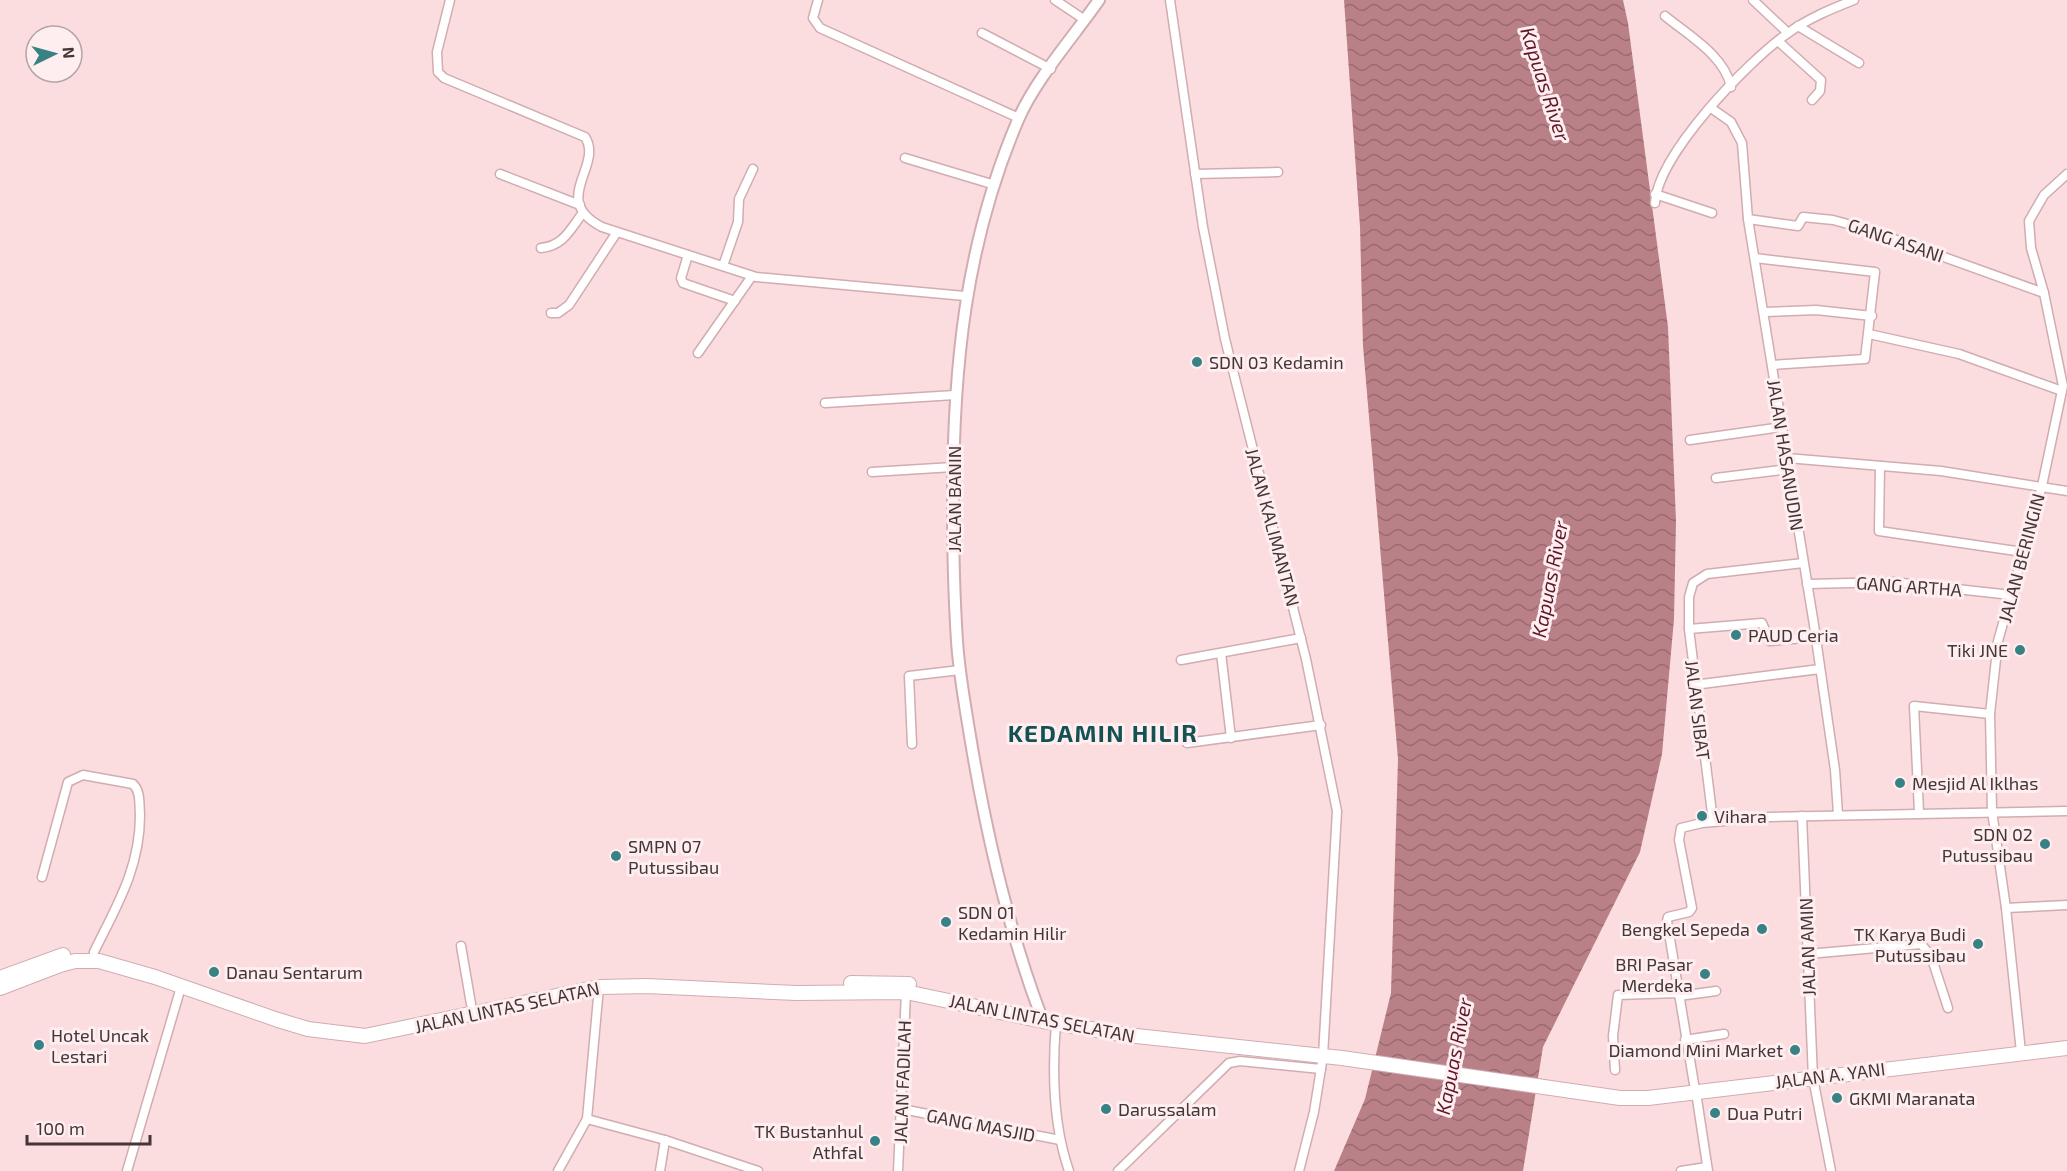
<svg xmlns="http://www.w3.org/2000/svg" width="2067" height="1171" font-family="'Exo 2',sans-serif">
<defs>
<pattern id="water-waves" width="16" height="10" patternUnits="userSpaceOnUse" patternTransform="scale(1.5)"><rect width="16" height="10" fill="#ba8088"/><path d="M0 5q4-4 8 0t8 0" fill="none" stroke="#996a70"/></pattern>
</defs>
<rect width="100%" height="100%" fill="#fbdde0"/>
<polygon fill="url(#water-waves)" points="1344,0 1623,0 1628,23 1668,327 1676,521 1674,619 1662,754 1640,852 1543,1047 1523,1171 1334,1171 1365,1099 1391,993 1398,759 1363,346 1360,227"/>
<g fill="none" stroke-linecap="round" stroke-linejoin="round">
<g stroke="#d1acb1" stroke-width="11">
<g id="minor">
<path d="M450,0L437,52L438,72L444,78L585,137C604,166 549,200 602,227L756,277L965,296"/>
<polyline points="818,0 813,18 820,28 1019,118"/>
<polyline points="1055,0 1085,20"/>
<polyline points="1170,0 1203,227 1225,339 1306,659 1337,811 1323,1056 1314,1112 1299,1171"/>
<polyline points="1753,0 1788,33"/>
<path d="M1665,16C1688,35 1725,56 1731,87"/>
<polyline points="1798,26 1859,63"/>
<polyline points="982,33 1051,69"/>
<polyline points="1778,41 1821,80 1820,91 1812,100"/>
<polyline points="1711,108 1731,122 1742,143 1748,219 1814,625 1835,770 1838,814"/>
<polyline points="905,158 995,185"/>
<polyline points="500,174 580,205"/>
<polyline points="1195,174 1278,172"/>
<polyline points="1655,194 1712,213"/>
<path d="M1655,203C1658,154 1748,61 1788,33C1809,18 1831,9 1854,0"/>
<polyline points="1748,219 1798,226 1803,217 1833,220 1866,229 2044,293"/>
<path d="M541,248C563,246 570,230 582,214"/>
<polyline points="688,255 681,278 683,283 735,301"/>
<polyline points="1755,258 1875,272 1865,359 1772,365"/>
<polyline points="723,266 738,222 739,199 753,169"/>
<polyline points="1764,312 1816,310 1872,316"/>
<polyline points="551,313 558,313 569,305 617,232"/>
<polyline points="1869,334 1959,354 2062,391"/>
<polyline points="698,353 752,276"/>
<polyline points="825,403 955,395"/>
<polyline points="1690,440 1782,427"/>
<polyline points="1787,458 1941,471 2067,491"/>
<polyline points="1880,466 1879,531 2023,552"/>
<polyline points="872,472 953,467"/>
<polyline points="1716,478 1789,469"/>
<polyline points="1807,584 1893,582 2011,595"/>
<polyline points="1689,629 1762,623 1770,641 1816,637"/>
<polyline points="1221,653 1231,738"/>
<polyline points="1181,660 1301,638"/>
<polyline points="1694,685 1820,669"/>
<polyline points="1187,743 1321,725"/>
<polyline points="912,744 909,676 960,670"/>
<polyline points="1919,812 1914,706 1990,714"/>
<polyline points="1802,816 1813,1078 1831,1171"/>
<polyline points="1713,821 1689,629 1689,597 1693,583 1707,574 1803,563"/>
<path d="M42,877L68,782L83,775L133,784C141,792 139,804 140,815C140,868 117,905 94,952"/>
<polyline points="2006,908 2067,905"/>
<polyline points="461,946 471,1004"/>
<polyline points="1808,954 1921,944 1931,956 1948,1008"/>
<polyline points="1679,996 1716,991"/>
<path d="M1056,1023C1052,1072 1053,1125 1069,1171"/>
<polyline points="1685,1040 1724,1034"/>
<polyline points="2021,1052 2006,908 1992,811 1990,714 1998,641 2042,486 2063,386 2044,293 2031,248 2029,221 2044,195 2067,174"/>
<polyline points="1615,1070 1613,1036 1618,995 1679,993"/>
<polyline points="1694,1084 1667,921 1668,917 1689,912 1692,908 1679,840 1681,828 1702,823 1770,817 2067,811"/>
<polyline points="1697,1099 1708,1171"/>
<polyline points="902,1109 1060,1140"/>
<polyline points="587,1119 665,1140 758,1171"/>
<polyline points="127,1171 181,987"/>
<polyline points="558,1171 587,1119 599,987"/>
<polyline points="660,1171 665,1140"/>
<polyline points="898,1171 906,992"/>
<polyline points="1118,1171 1229,1063 1240,1061 1321,1069"/>
<polyline points="1681,1171 1707,1167"/>
</g>
</g>
<g stroke="#d1acb1" stroke-width="14">
<path id="tertiary" d="M1043,1021C1008,930 986,833 970,736C965,705 959,673 957,641C954,595 953,548 953,502C953,368 965,244 1018,120C1035,80 1074,36 1099,0"/>
</g>
<g stroke="#d1acb1" stroke-width="16">
<g id="trunk">
<polyline points="0,978 63,955"/>
<polyline points="851,983 909,984"/>
<polyline points="0,988 60,965 75,961 99,961 155,977 278,1020 308,1029 365,1036 599,987 647,986 796,993 906,992 1043,1021 1127,1035 1342,1058 1620,1098 1648,1098 2067,1048"/>
</g>
</g>
<use href="#minor" stroke="#fff" stroke-width="8"/>
<use href="#tertiary" stroke="#fff" stroke-width="10"/>
<use href="#trunk" stroke="#fff" stroke-width="14"/>
</g>
<g fill="#388184" stroke="#feeef0" stroke-width="2">
<circle cx="1197" cy="362" r="6"/>
<circle cx="1736" cy="635" r="6"/>
<circle cx="2020" cy="650" r="6"/>
<circle cx="1900" cy="783" r="6"/>
<circle cx="1702" cy="816" r="6"/>
<circle cx="2045" cy="844" r="6"/>
<circle cx="616" cy="856" r="6"/>
<circle cx="946" cy="922" r="6"/>
<circle cx="1762" cy="929" r="6"/>
<circle cx="1978" cy="944" r="6"/>
<circle cx="214" cy="972" r="6"/>
<circle cx="1705" cy="974" r="6"/>
<circle cx="39" cy="1045" r="6"/>
<circle cx="1795" cy="1050" r="6"/>
<circle cx="1837" cy="1098" r="6"/>
<circle cx="1106" cy="1109" r="6"/>
<circle cx="1715" cy="1113" r="6"/>
<circle cx="875" cy="1141" r="6"/>
</g>
<g text-anchor="middle" dominant-baseline="central" stroke-width="6" stroke-linejoin="round" paint-order="stroke">
<g font-size="18" fill="#443537" stroke="#feeef0">
<text transform="translate(1896 240) rotate(19)">GANG ASANI</text>
<text transform="translate(1786 455) rotate(81)">JALAN HASANUDIN</text>
<text transform="translate(954 499) rotate(-90)">JALAN BANIN</text>
<text transform="translate(1273 527) rotate(75)">JALAN KALIMANTAN</text>
<text transform="translate(2021 558) rotate(-75)">JALAN BERINGIN</text>
<text transform="translate(1909 586) rotate(4)">GANG ARTHA</text>
<text transform="translate(1698 710) rotate(83)">JALAN SIBAT</text>
<text transform="translate(1807 947) rotate(-92)">JALAN AMIN</text>
<text transform="translate(507 1007) rotate(-12)">JALAN LINTAS SELATAN</text>
<text transform="translate(1042 1018) rotate(11)">JALAN LINTAS SELATAN</text>
<text transform="translate(1830 1075) rotate(-7)">JALAN A. YANI</text>
<text transform="translate(902 1082) rotate(-88)">JALAN FADILAH</text>
<text transform="translate(981 1125) rotate(11)">GANG MASJID</text>
</g>
<g font-size="18" fill="#443537" stroke="#feeef0" text-anchor="start">
<text x="1209" y="362">SDN 03 Kedamin</text>
<text x="1748" y="635">PAUD Ceria</text>
<text x="2008" y="650" text-anchor="end">Tiki JNE</text>
<text x="1912" y="783">Mesjid Al Iklhas</text>
<text x="1714" y="816">Vihara</text>
<text x="2033" y="834" text-anchor="end">SDN 02<tspan x="2033" dy="21">Putussibau</tspan></text>
<text x="628" y="846">SMPN 07<tspan x="628" dy="21">Putussibau</tspan></text>
<text x="958" y="912">SDN 01<tspan x="958" dy="21">Kedamin Hilir</tspan></text>
<text x="1750" y="929" text-anchor="end">Bengkel Sepeda</text>
<text x="1966" y="934" text-anchor="end">TK Karya Budi<tspan x="1966" dy="21">Putussibau</tspan></text>
<text x="1693" y="964" text-anchor="end">BRI Pasar<tspan x="1693" dy="21">Merdeka</tspan></text>
<text x="226" y="972">Danau Sentarum</text>
<text x="51" y="1035">Hotel Uncak<tspan x="51" dy="21">Lestari</tspan></text>
<text x="1783" y="1050" text-anchor="end">Diamond Mini Market</text>
<text x="1849" y="1098">GKMI Maranata</text>
<text x="1118" y="1109">Darussalam</text>
<text x="1727" y="1113">Dua Putri</text>
<text x="863" y="1131" text-anchor="end">TK Bustanhul<tspan x="863" dy="21">Athfal</tspan></text>
</g>
<g font-size="20" font-style="italic" fill="#5e1729" stroke="#feeef0">
<text transform="translate(1546 84) rotate(72)">Kapuas River</text>
<text transform="translate(1549 579) rotate(-79)">Kapuas River</text>
<text transform="translate(1453 1056) rotate(-79)">Kapuas River</text>
</g>
<g font-size="24" font-weight="bold" letter-spacing="1.5" fill="#135153" stroke="#feeef0">
<text x="1103" y="732">KEDAMIN HILIR</text>
</g>
</g>
<g transform="translate(54 54) rotate(85)"><circle r="28" fill="#feeef0" stroke="#b4a4a6" stroke-width="1.5"/>
<path d="M0-4.5L10 22L0 15L-10 22Z" fill="#388184"/>
<text y="-9" font-size="16" font-weight="bold" text-anchor="middle" fill="#443537">N</text>
</g>
<path d="M27 1135v9h123v-9" fill="none" stroke="#443537" stroke-width="3"/>
<text x="36" y="1135" font-size="18" fill="#443537" stroke="#feeef0" stroke-width="4.5" paint-order="stroke">100 m</text>
</svg>
